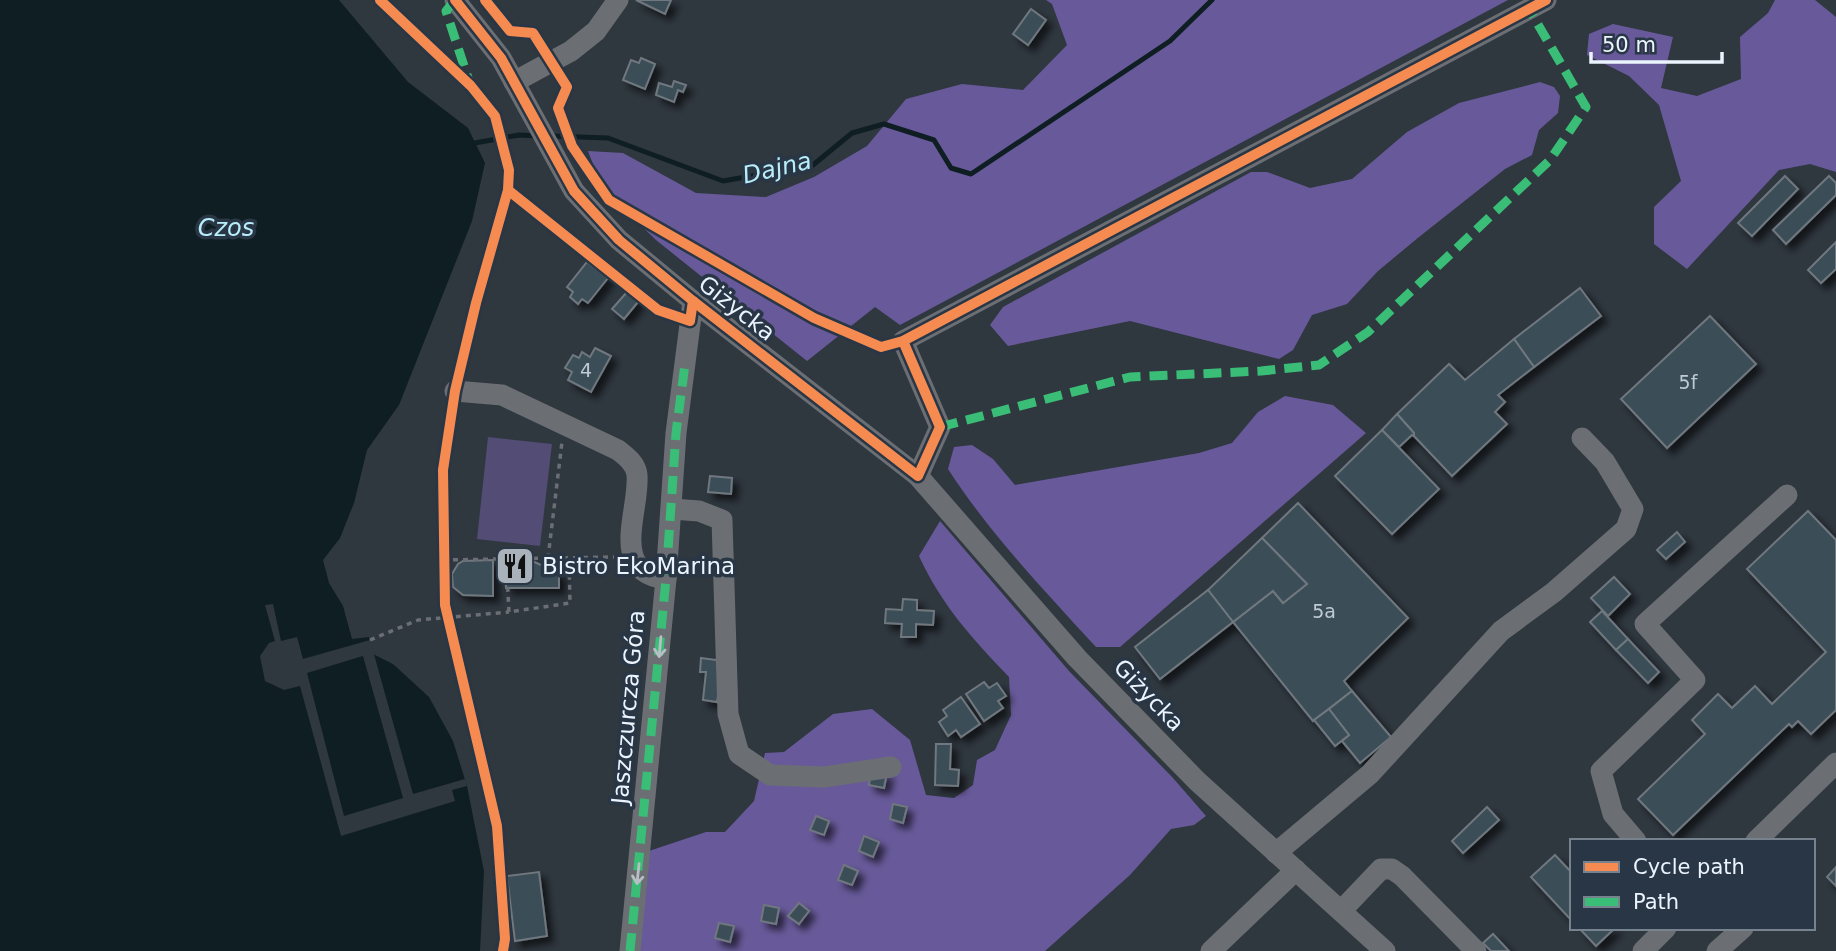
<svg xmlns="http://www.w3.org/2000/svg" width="1836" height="951" font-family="'DejaVu Sans',sans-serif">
<defs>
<filter id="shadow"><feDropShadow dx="6" dy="6" stdDeviation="3.5" flood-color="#0009"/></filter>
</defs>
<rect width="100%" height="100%" fill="#2f373f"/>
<polygon fill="#534c74" points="488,437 552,444 540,546 477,539"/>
<g fill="#685a9a">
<polygon points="1046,0 1508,0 900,325 875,307 807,361 656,240 602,188 588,151 623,153 696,193 766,197 814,177 867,146 906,99 962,84 1023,90 1067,45 1052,4"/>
<polygon points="1775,0 1815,0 1836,17 1836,172 1810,164 1779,170 1687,269 1654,244 1654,207 1681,181 1659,105 1629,76 1587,55 1589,34 1613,24 1673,37 1661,88 1697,96 1741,79 1740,37 1768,13"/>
<polygon points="1540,82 1554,87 1560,96 1558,113 1539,130 1532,155 1505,169 1419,237 1378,271 1347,304 1312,315 1293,350 1279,359 1130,321 1008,346 990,325 1003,307 1251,172 1267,172 1310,188 1352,179 1407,132 1459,103"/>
<path d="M1285,396L1333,405L1366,433L1120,647H1096C1044,590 990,534 948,469L954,447L972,445L993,459L1015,485L1199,453L1232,443L1258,412Z"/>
<path d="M940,521L1069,671L1173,778L1206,816L1194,825L1171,829L1130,875L1045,951H639L649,851L706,832H725L754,801L765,753L784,752L833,714L872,709L910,740L926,795L954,798L973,785L977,760L995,750L1011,715L1009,677C972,638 942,606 919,556Z"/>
</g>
<polygon fill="#0f1e22" points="0,0 339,0 408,82 468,128 485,163 472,221 399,405 367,450 354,503 340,538 323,560 329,583 343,606 352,639 369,637 373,654 393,664 429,697 453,741 467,786 484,871 480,951 0,951"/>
<path fill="#2f373f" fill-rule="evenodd" d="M273,604L281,641L297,637L303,659L370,640L413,794L465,779L467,786L452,790L455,801L341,836L300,686L284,690L265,681L260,656L269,643L275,641L265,605ZM363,656L403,798L344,816L307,673Z"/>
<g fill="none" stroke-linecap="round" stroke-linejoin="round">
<g stroke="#0f1e22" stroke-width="5">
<polyline points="551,136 608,138 723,181 813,165 852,133 884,124 934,140 951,168 971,174 1170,41 1212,0"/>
<polyline points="475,143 519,135 538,136"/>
</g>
</g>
<g fill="#3b4d57" stroke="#6f777e" stroke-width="2" filter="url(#shadow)">
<polygon points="636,0 671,0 665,14"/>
<polygon points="1031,9 1046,20 1028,45 1013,34"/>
<polygon points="641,58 655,64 645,89 623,80 631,60 639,63"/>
<polygon points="674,81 686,85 683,92 678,90 674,102 656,95 659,83 672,87"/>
<polygon points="1785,176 1798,189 1752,236 1738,223"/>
<polygon points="1829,176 1836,183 1836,195 1786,244 1773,230"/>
<polygon points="1836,242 1836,269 1821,283 1808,270"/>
<polygon points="587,262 608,278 588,303 582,299 578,304 570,297 573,292 567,287"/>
<polygon points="1580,288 1601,316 1534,367 1514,339"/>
<polygon points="627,292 638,302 624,319 612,309"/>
<polygon points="1710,316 1756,364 1667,448 1621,399"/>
<polygon points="1514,339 1534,367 1498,395 1505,402 1495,412 1507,424 1452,476 1414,436 1414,433 1397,414 1449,364 1465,380"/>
<polygon points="595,348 611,356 591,392 568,380 572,372 565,368 573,355 579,358 582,352 590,357"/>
<polygon points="1397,414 1414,433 1414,436 1412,435 1399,447 1382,430"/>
<polygon points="1382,430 1439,489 1392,534 1335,476"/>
<polygon points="710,476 732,478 731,494 708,492"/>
<polygon points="1298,503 1408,618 1344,681 1352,691 1313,721 1233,622 1273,591 1283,603 1307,584 1262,538"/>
<polygon points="1808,511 1836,540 1836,710 1811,734 1798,721 1792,727 1789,724 1673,835 1638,799 1705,734 1692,720 1718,694 1732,708 1755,686 1772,704 1826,652 1747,569"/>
<polygon points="1677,532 1685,542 1666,559 1657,550"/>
<polygon points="1262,538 1307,584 1283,603 1273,591 1233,622 1208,590"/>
<polygon points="505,549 559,573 559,588 506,588"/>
<polygon points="493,560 493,596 463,595 453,587 452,574 458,564 463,561"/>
<polygon points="1614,577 1630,594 1608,616 1591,598"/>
<polygon points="1208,590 1233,622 1160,679 1135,647"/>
<polygon points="903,599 917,600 917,610 934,611 933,625 916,624 916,637 901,637 902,624 885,623 886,609 902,610"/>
<polygon points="1602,611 1628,639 1616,650 1590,622"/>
<polygon points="1628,639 1659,672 1648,683 1616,650"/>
<polygon points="701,658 724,661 717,702 703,700 706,672 700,672"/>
<polygon points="984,682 989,688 997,683 1006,696 998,701 1003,708 984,721 966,694"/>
<polygon points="1352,691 1391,737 1360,763 1342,741 1349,735 1329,709"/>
<polygon points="961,697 980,724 961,737 956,730 948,736 939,722 947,716 943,710"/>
<polygon points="1329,709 1349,735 1335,746 1314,720"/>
<polygon points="936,744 951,744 950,769 959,770 958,786 935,785"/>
<polygon points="871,771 887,773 884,788 869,785"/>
<polygon points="893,804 907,807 903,823 890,819"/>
<polygon points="1487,807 1499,820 1463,853 1452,841"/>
<polygon points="816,816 829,821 824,835 810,830"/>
<polygon points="864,836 879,842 873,857 859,851"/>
<polygon points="1555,855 1572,873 1572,921 1531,877"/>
<polygon points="844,865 858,871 852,885 838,880"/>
<polygon points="1836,867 1836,886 1827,877"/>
<polygon points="539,872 547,936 515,941 507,876"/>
<polygon points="799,903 809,911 799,924 788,916"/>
<polygon points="764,905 779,908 776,924 761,921"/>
<polygon points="719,923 734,926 730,942 715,938"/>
<polygon points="1579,928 1615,928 1596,946"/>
<polygon points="1493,934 1509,951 1491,951 1483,943"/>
</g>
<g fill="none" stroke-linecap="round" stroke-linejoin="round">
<g stroke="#6b6e74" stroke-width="3.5" stroke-dasharray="5 5" stroke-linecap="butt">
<polyline points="380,0 471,86 495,116 509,170 508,190 476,303 460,372"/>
<polyline points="508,190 658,310 673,315"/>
<polyline points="453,407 443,470 445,605 497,826 505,939 503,951"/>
<polyline points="506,557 509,612 570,603 569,558"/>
<polyline points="548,558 562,442"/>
<polyline points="443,560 614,557"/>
<polyline points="370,640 418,620 509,612"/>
</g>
<g stroke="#6b6e73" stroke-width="21">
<polyline points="455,0 501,58 574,191 619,240 693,301 918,476 1077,658 1197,781 1385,951"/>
<polyline points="514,82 571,51 596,31 618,0"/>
<path d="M455,391L502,395L618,450C627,457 636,464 637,475C640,511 608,572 666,579"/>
<polyline points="918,476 940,427 903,341 1546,0"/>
<polyline points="672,509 699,511 722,520 728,714 739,754 770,775 824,777 891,767"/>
<polyline points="1636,841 1613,814 1601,771 1695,680 1645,624 1787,495"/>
<polyline points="1756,841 1836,763"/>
<polyline points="1276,853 1370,774 1501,631 1554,592 1626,529 1633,509 1605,462 1582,438"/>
<polyline points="1341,911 1381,869 1392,869 1402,876 1476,951"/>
<polyline points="630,951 666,579 676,433 693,301"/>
<polyline points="1211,951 1296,870"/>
<polyline points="1643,951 1666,928"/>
<polyline points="1717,951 1743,928"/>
</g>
<g stroke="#3abd76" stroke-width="9" stroke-dasharray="18 9" stroke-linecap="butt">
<polyline points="455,0 446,11 469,81"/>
<polyline points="940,427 1130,377 1261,371 1319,365 1368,332 1550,160 1586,107 1529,9"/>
<polyline points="630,951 666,579 676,433 685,364"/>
</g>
<g stroke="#293645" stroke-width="15">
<g id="cycleway">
<polyline points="380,0 471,86 495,116 509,170 508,190 476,303 455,391 443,470 445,605 497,826 505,939 503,951"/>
<polyline points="455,0 501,58 574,191 619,240 693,301 918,476 940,427 903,341"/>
<polyline points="485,0 510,31 533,33 567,87 558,108 572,146 609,200 814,318 881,347 903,341 1546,0"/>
<polyline points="508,190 658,310 690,321 693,301"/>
</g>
</g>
<use href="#cycleway" stroke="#f68b52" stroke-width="10"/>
</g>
<defs><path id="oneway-shaft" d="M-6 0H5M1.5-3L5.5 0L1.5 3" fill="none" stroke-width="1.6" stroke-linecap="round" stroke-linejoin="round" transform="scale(1.75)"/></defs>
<g stroke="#b8bec6">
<use href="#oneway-shaft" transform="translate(660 647) rotate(95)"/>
<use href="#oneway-shaft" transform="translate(638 874) rotate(96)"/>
</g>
<defs>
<g id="restaurant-square" transform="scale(2.0125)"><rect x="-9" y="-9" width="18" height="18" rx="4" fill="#a9b2bb" stroke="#293645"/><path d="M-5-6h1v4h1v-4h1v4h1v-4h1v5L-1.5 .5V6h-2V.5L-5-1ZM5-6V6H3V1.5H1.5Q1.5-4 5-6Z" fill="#111"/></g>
</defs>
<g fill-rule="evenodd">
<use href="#restaurant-square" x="515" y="566"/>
</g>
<g text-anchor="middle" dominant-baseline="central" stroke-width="7" stroke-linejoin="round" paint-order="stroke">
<g font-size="19" fill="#bfcad4">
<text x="586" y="370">4</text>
<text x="1688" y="382">5f</text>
<text x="1324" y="611">5a</text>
</g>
<g font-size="23" fill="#ebf4fe" stroke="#293645">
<text transform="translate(737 308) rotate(38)">Giżycka</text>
<text transform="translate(1149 695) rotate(46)">Giżycka</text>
<text transform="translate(628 707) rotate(-85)">Jaszczurcza Góra</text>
</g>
<g font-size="23" fill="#ebf4fe" stroke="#293645" text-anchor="start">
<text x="542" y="566">Bistro EkoMarina</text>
</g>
<g font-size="24" font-style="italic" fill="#b8edfa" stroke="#293645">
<text transform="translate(777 168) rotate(-13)">Dajna</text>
<text x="226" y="228">Czos</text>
</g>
</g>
<rect x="1570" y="839" width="245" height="91" fill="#293645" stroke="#77828f" stroke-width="2"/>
<rect x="1584" y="862" width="35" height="10" fill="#f68b52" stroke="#77828f" stroke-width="2"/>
<text x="1633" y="874" font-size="21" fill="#ebf4fe">Cycle path</text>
<rect x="1584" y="897" width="35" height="10" fill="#3abd76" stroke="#77828f" stroke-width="2"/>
<text x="1633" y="909" font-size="21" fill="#ebf4fe">Path</text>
<path d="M1591 52v10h131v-10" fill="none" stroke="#ebf4fe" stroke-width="3.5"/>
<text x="1602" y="52" font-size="21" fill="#ebf4fe" stroke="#293645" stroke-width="5" paint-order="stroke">50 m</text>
</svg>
